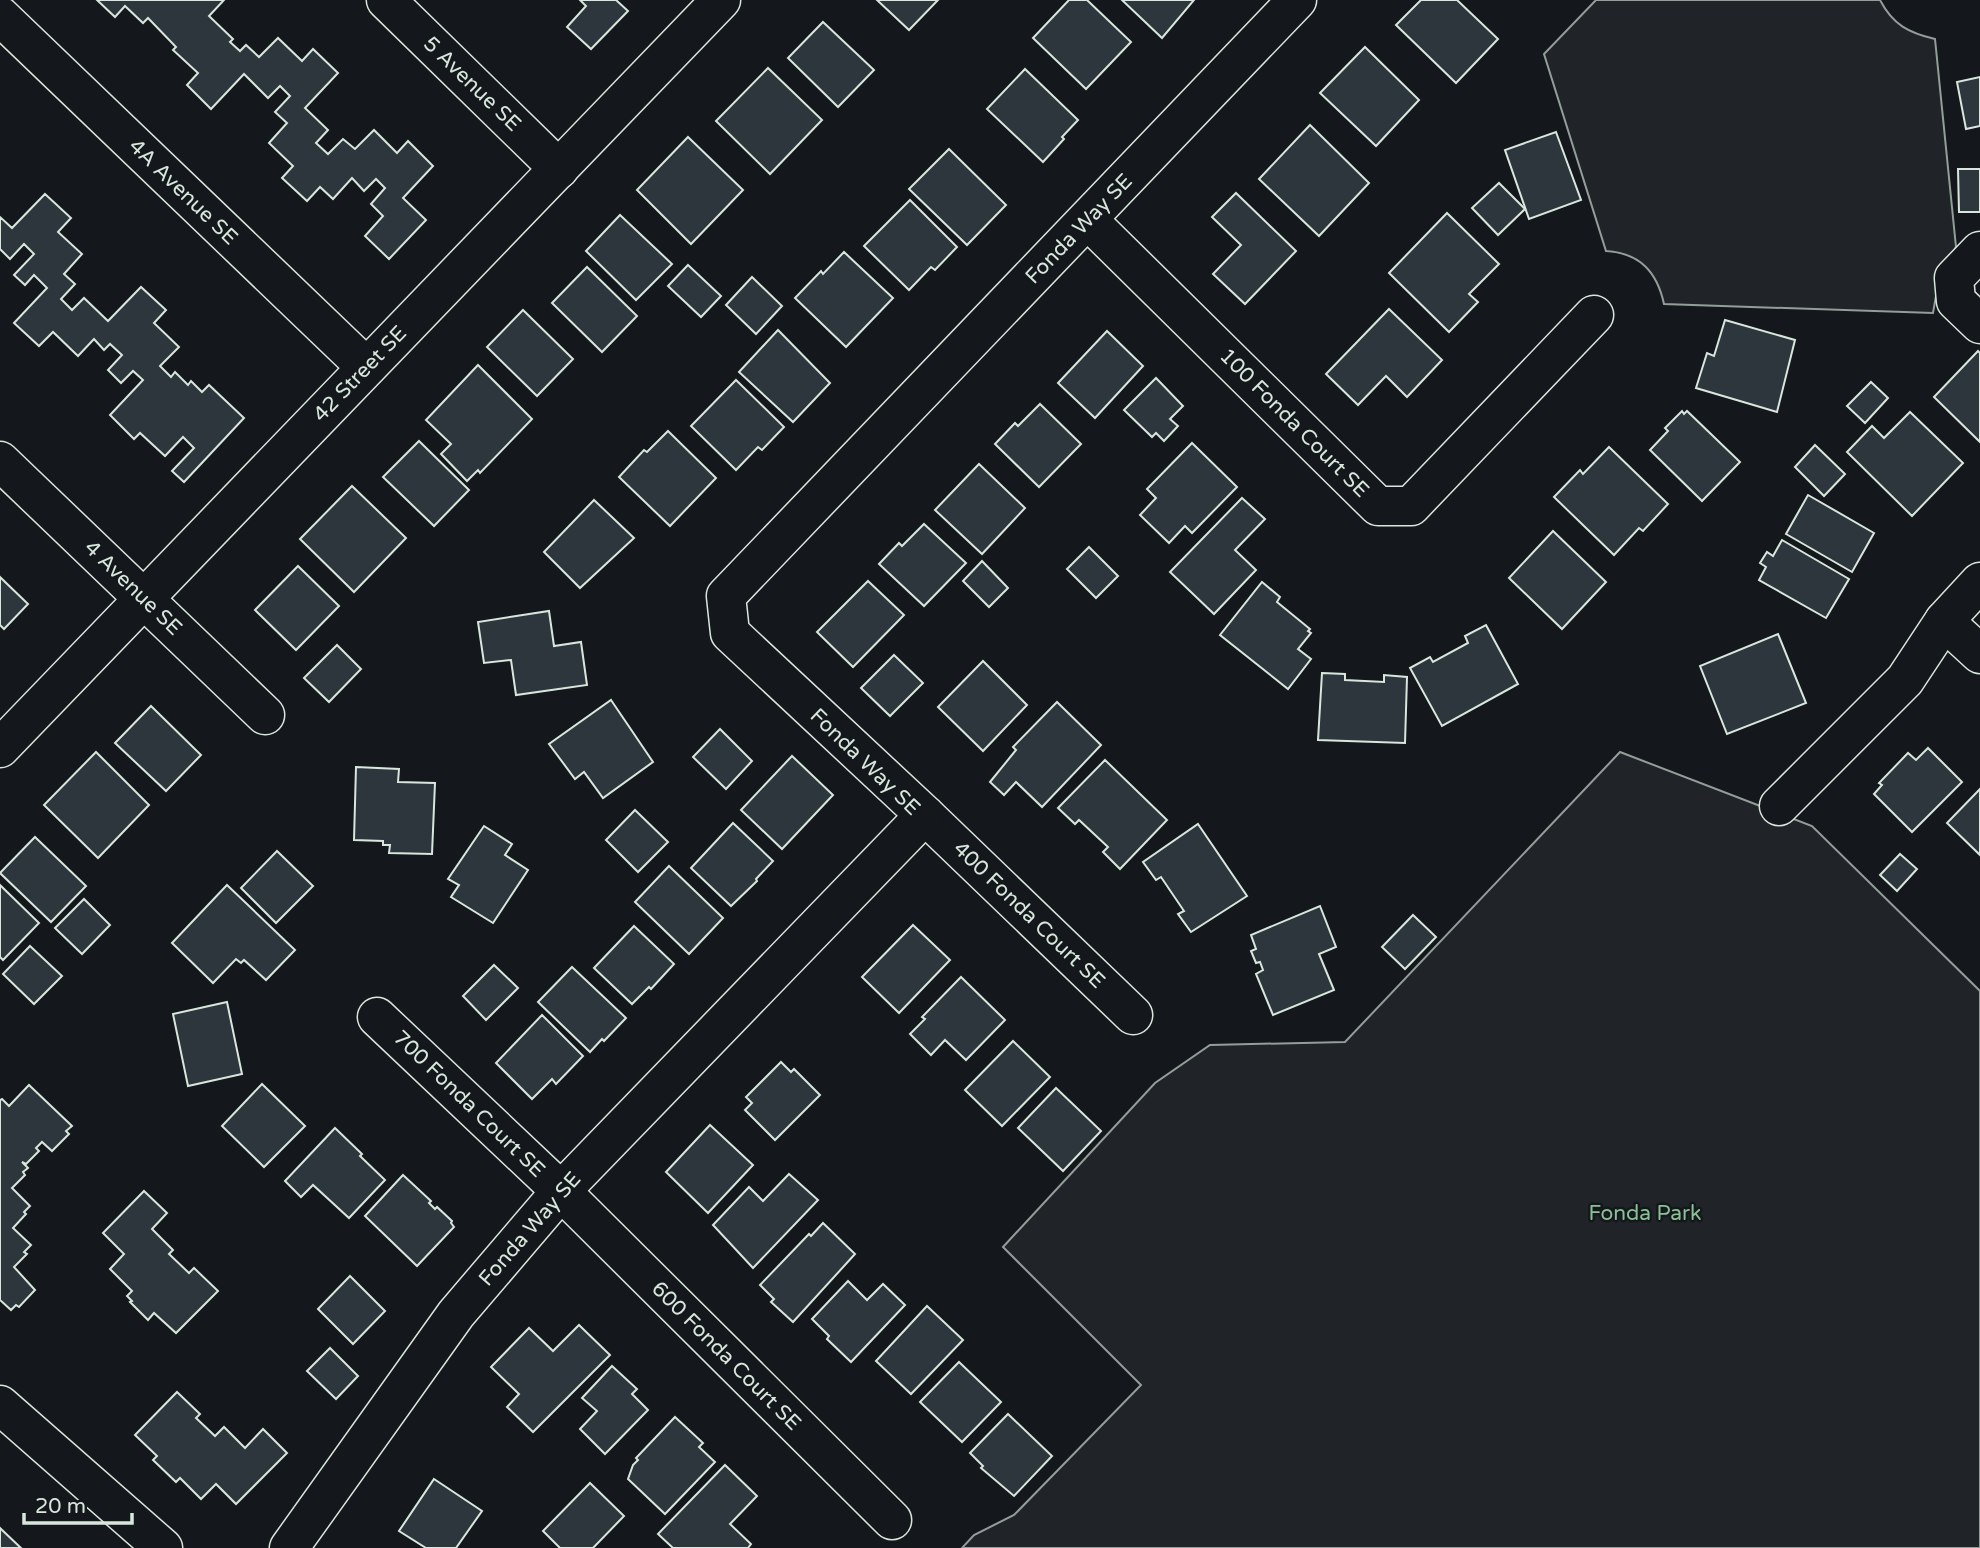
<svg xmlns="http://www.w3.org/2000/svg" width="1980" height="1548" font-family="'Varela Round',sans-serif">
<rect width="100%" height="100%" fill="#14181c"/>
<g fill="#202428" stroke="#939e99" stroke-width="2">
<path d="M1596,0H1880C1893,25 1909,33 1935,39L1956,247L1939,279L1933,313L1664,304C1657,272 1640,253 1606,251L1544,54Z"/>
<polygon points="1620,752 1812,826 1980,991 1980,1548 962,1548 974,1535 1014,1515 1141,1385 1003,1247 1155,1083 1210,1045 1345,1042"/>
</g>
<g fill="#2c363c" stroke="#d8e6dc" stroke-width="2">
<polygon points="97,0 224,0 209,16 233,39 230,42 240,51 246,45 259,57 278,38 302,61 313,49 338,73 305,108 328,130 316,143 328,154 343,139 355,149 374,130 397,153 408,141 433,166 403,198 426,220 389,259 365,236 383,216 371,204 385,188 376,179 364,191 352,178 333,199 320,187 307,201 282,178 293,166 269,143 287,123 275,112 290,96 280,86 268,98 244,74 211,109 187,85 198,73 173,50 176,47 148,18 143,23 125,6 115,17"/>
<polygon points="580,0 616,0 628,11 591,49 567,27 586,6"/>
<polygon points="877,0 938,0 909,30"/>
<polygon points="1069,0 1087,0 1131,42 1086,89 1033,38"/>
<polygon points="1122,0 1194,0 1162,38"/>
<polygon points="1421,0 1457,0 1498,39 1456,83 1396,25"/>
<polygon points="823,22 874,70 838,107 788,58"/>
<polygon points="1365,47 1419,100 1376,146 1320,93"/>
<polygon points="768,68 822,120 770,174 716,121"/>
<polygon points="1025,69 1078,120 1062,137 1064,139 1043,162 987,109"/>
<polygon points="1980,77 1980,126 1966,129 1957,82"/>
<polygon points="1310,125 1369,183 1319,236 1259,179"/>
<polygon points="1556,132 1581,200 1529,219 1505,150"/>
<polygon points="688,137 743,190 691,244 637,190"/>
<polygon points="949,149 1006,205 967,245 909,189"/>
<polygon points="1958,169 1980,169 1980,212 1959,212"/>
<polygon points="1499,183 1525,209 1498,235 1472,208"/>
<polygon points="1236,193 1296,251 1245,304 1213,274 1241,245 1212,217"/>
<polygon points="45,194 71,218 58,232 82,254 64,274 75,284 61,299 72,310 84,298 108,321 141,287 166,310 154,323 179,347 160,366 171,377 175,372 188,385 191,381 202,392 209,385 244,418 184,482 172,471 194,448 183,437 165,456 140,433 134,439 110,415 143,380 133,371 121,383 108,370 122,355 110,344 104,350 94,339 78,356 53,332 39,346 14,323 47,288 34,275 25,285 14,275 34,254 24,244 10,259 0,249 0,217 12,228"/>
<polygon points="910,200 957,247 935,270 931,267 909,290 864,246"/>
<polygon points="1447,213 1499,264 1469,294 1478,302 1449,332 1389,273"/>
<polygon points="620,215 672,264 636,300 586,251"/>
<polygon points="844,252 893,298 846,347 795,298 821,271 823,274"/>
<polygon points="688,265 721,296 701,317 668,286"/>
<polygon points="587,267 637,316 602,352 552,303"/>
<polygon points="752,277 782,306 756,334 726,305"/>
<polygon points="1389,309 1442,360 1407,397 1386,376 1358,405 1326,374"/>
<polygon points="523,310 573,359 537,396 487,347"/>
<polygon points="1725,320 1795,340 1777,412 1696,388 1707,353 1714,356"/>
<polygon points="778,330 830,383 793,422 739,372"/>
<polygon points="1107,331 1143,366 1095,418 1058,383"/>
<polygon points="1978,351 1980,353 1980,442 1934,397"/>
<polygon points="478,365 532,419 480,473 478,470 467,481 441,454 451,444 426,420"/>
<polygon points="1156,378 1183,406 1170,419 1178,426 1164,441 1156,433 1152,437 1124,410"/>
<polygon points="736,380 784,427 762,450 758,447 736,470 691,426"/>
<polygon points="1871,382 1888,398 1865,423 1847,406"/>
<polygon points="1040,404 1081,444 1039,487 995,444 1015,423 1018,426"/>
<polygon points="1682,411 1684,414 1687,411 1740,462 1702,501 1650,450 1668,431 1665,428"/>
<polygon points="1910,412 1963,463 1912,516 1847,452 1872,426 1884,438"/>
<polygon points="668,431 716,478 670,526 619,477 644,450 647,452"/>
<polygon points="419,441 469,490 434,526 383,477"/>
<polygon points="1192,443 1237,487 1192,533 1185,526 1169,543 1140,515 1156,498 1147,489"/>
<polygon points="1815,445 1845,474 1824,496 1795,467"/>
<polygon points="1609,447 1668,504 1643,531 1639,528 1614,555 1554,497 1580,470 1583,474"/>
<polygon points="979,464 1025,508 982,554 935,510"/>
<polygon points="352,486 406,538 354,592 300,539"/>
<polygon points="1808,495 1874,533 1852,572 1786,534"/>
<polygon points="1242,498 1265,519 1235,550 1256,570 1214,614 1170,572"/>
<polygon points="594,500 634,538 580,588 544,552"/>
<polygon points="924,524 966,563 924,606 879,564 899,543 902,546"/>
<polygon points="1553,531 1606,582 1562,629 1509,578"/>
<polygon points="1782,540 1849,579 1826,618 1759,580 1766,567 1760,563 1767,552 1773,556"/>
<polygon points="1089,547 1118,576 1096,598 1067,569"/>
<polygon points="982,561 1008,588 989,607 963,581"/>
<polygon points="298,566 339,606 296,650 255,610"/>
<polygon points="0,577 28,604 4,629 0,625"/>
<polygon points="868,581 904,615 853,667 817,632"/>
<polygon points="1262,582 1280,597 1277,602 1310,629 1308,631 1311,633 1298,649 1311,659 1288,689 1220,635"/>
<polygon points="549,611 554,646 581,642 587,685 516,695 511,660 484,663 478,622"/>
<polygon points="1486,625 1518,684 1442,726 1410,668 1430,657 1433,662 1468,643 1465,636"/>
<polygon points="1778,634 1806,703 1727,734 1700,666"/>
<polygon points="337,645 361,669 329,702 304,678"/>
<polygon points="894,655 923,683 890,716 861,688"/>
<polygon points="983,661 1027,705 983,751 938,707"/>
<polygon points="1322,673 1345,674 1345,680 1384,682 1384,675 1407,677 1405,743 1318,740"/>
<polygon points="611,700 653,762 603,798 584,772 575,779 549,744"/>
<polygon points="1057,702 1101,745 1042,807 1016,782 1004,795 990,782 1016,750 1013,747"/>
<polygon points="151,706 201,755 166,791 115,743"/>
<polygon points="720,729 752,761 726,789 693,757"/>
<polygon points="1928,748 1962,782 1912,832 1874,794 1882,785 1879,783 1908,753 1916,760"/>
<polygon points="96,752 149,805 98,858 44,805"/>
<polygon points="792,756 833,795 782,849 741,810"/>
<polygon points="1105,760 1167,820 1120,869 1103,852 1108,847 1079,820 1075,824 1058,808"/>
<polygon points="356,767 399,769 398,782 435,783 432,854 389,853 390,845 383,845 383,841 354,840"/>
<polygon points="1980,789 1980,855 1947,823"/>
<polygon points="635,810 668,842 638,872 606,840"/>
<polygon points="733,823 773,861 756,879 757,881 731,906 691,868"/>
<polygon points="1198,824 1247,896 1191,932 1178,914 1184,911 1161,877 1156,880 1143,862"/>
<polygon points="484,826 512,844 505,855 528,870 493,923 451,897 459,885 448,879"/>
<polygon points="35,837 86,886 51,922 0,873"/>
<polygon points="277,851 313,886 276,923 241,888"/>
<polygon points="1900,854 1917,869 1897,891 1880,875"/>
<polygon points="669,866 723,918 689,954 635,902"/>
<polygon points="0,885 39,923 3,960 0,957"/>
<polygon points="227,885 295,950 266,980 244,960 241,963 236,959 213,983 172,943"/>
<polygon points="84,899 110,925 82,954 55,928"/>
<polygon points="1320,906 1336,947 1319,954 1334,990 1273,1015 1256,974 1263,970 1260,962 1256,963 1251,951 1256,949 1251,935"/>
<polygon points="1413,915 1436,937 1405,969 1382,947"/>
<polygon points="913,925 950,960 899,1013 862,977"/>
<polygon points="634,926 674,964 651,989 649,987 632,1004 594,968"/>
<polygon points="30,946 62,976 34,1004 3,974"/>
<polygon points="494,965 518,988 486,1020 463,996"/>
<polygon points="572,967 626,1018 604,1041 602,1039 590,1052 538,1002"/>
<polygon points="961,977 1005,1020 966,1060 945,1040 931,1055 910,1034 925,1019 922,1017"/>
<polygon points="227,1002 242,1074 188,1086 173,1014"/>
<polygon points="542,1015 583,1056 556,1084 552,1079 532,1099 496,1063"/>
<polygon points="1013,1041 1050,1077 1002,1126 965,1090"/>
<polygon points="781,1062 791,1072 794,1069 820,1095 775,1140 745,1110 752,1103 746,1097"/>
<polygon points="262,1084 305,1126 264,1167 222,1126"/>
<polygon points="29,1085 72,1126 66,1131 69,1134 52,1151 42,1142 36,1148 39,1151 26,1164 22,1162 28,1168 23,1172 25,1175 12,1188 30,1206 24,1212 26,1214 13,1228 31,1245 24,1252 27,1254 14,1267 35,1290 19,1307 16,1305 11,1310 0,1300 0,1100 2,1099 9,1106"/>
<polygon points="1056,1088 1101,1131 1063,1171 1018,1128"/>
<polygon points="710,1125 753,1165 708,1213 666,1172"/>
<polygon points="335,1128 362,1154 360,1156 385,1180 349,1218 313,1185 301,1197 285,1181"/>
<polygon points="789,1174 818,1200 753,1268 713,1225 749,1187 763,1201"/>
<polygon points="403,1175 431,1201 429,1203 435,1209 437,1207 452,1221 451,1223 454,1227 417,1266 365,1216"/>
<polygon points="144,1191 167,1213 152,1229 173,1250 169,1254 189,1273 194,1268 218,1291 176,1333 154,1313 148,1320 130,1302 132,1301 127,1296 132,1291 110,1269 124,1254 103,1233"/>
<polygon points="823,1223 855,1254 793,1322 771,1302 774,1299 760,1285 809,1234 811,1236"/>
<polygon points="350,1276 385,1311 353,1344 318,1309"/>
<polygon points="848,1281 867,1300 883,1284 905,1305 851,1362 827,1339 829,1336 812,1319"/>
<polygon points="927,1306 963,1340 911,1394 876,1361"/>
<polygon points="579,1325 610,1355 533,1432 507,1407 519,1394 491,1367 529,1328 553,1351"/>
<polygon points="330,1348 358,1376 336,1399 307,1371"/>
<polygon points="959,1362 1001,1402 962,1442 920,1402"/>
<polygon points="612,1366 637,1389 632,1394 648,1410 605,1454 580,1429 597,1411 582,1398"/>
<polygon points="177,1392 200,1414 196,1418 215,1436 224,1427 245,1448 263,1429 287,1453 236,1504 216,1484 201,1499 180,1478 176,1482 153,1460 157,1456 135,1435"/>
<polygon points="1008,1414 1052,1456 1014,1496 981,1468 983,1466 970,1453"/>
<polygon points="675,1417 703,1443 699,1447 715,1462 665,1514 628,1479 633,1465 638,1460 636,1458"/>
<polygon points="725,1465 757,1496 730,1524 751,1544 748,1548 673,1548 658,1534"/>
<polygon points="434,1479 482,1511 456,1548 426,1548 399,1531"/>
<polygon points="590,1483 624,1516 593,1548 560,1548 543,1531"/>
<polygon points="0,1528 21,1548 0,1548"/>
</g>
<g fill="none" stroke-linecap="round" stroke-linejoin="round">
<g stroke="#d8e6dc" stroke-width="41">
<g id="minor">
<polyline points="386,0 559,169"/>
<polyline points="0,16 366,367"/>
<polyline points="1088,220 1378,506 1411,506 1594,315"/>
<polyline points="1980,251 1954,278 1956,301 1980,324"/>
<polyline points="0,461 265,715"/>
<polyline points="1944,621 1980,654"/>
<polyline points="0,748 721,0"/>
<polyline points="1779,806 1905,680 1944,621 1980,582"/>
<polyline points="925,815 1133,1015"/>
<polyline points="377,1017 561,1191 892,1520"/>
<polyline points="0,1405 163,1548"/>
<polyline points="289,1548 456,1314 561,1191 925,815 730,633 726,596 1297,0"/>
</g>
</g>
<use href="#minor" stroke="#14181c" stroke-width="38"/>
</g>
<g text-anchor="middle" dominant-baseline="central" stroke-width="5" stroke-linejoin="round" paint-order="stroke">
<g font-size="21" fill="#d8e6dc" stroke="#14181c">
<text transform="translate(472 84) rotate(44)">5 Avenue SE</text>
<text transform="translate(183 192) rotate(44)">4A Avenue SE</text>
<text transform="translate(1079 229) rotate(-46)">Fonda Way SE</text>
<text transform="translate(360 374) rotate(-46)">42 Street SE</text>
<text transform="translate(1294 423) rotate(45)">100 Fonda Court SE</text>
<text transform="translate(133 588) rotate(44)">4 Avenue SE</text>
<text transform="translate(865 762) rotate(44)">Fonda Way SE</text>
<text transform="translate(1029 915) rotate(44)">400 Fonda Court SE</text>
<text transform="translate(469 1104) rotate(44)">700 Fonda Court SE</text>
<text transform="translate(530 1229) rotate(-49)">Fonda Way SE</text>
<text transform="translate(726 1356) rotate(45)">600 Fonda Court SE</text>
</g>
<g font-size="21" fill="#8ac095" stroke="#14181c">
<text x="1645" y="1213">Fonda Park</text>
</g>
</g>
<path d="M24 1513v10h108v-10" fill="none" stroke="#d8e6dc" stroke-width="3.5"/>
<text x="35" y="1513" font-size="21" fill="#d8e6dc" stroke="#14181c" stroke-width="5" paint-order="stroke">20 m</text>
</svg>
